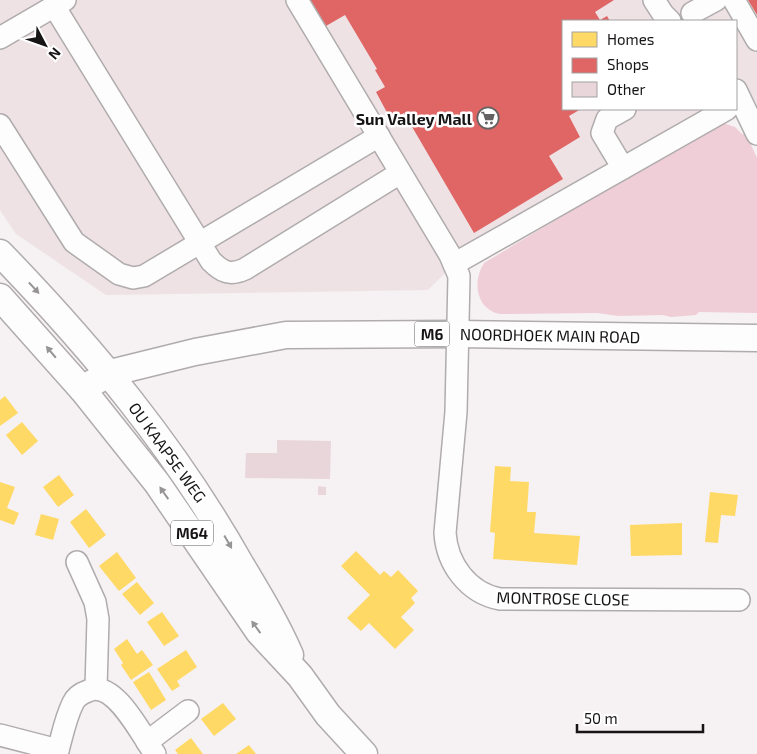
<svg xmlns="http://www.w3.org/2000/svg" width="757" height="754" font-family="'Exo 2',sans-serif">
<rect width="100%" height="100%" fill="#f6f1f2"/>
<polygon fill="#eee2e5" points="0,0 757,0 757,134 736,104 736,21 563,21 563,109 727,109 454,264 428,290 106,295 16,234 0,210"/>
<path fill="#efced8" d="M723,123L735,127L742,134H746L757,158V313L699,312L696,315L671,317L663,315L618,316L597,313L499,314C476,308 472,282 484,263L716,124Z"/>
<g fill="#ffd966">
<polygon points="5,396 18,413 0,426 0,400"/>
<polygon points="22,422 38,441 22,455 6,435"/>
<polygon points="495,466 511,467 510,481 529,482 527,512 536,512 534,533 580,536 577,565 493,559 495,533 490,532"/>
<polygon points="59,475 74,495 58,507 43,487"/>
<polygon points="0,482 15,487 7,508 19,513 14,525 0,520"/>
<polygon points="710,492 738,495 735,516 721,515 718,543 705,542"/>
<polygon points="86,509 106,535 89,548 70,522"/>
<polygon points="41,514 59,519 53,540 35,535"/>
<polygon points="682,523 682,555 631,556 630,525"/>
<polygon points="356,551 380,575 384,571 391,577 398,570 418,591 411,598 415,603 401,617 414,630 395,649 369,623 361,631 347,618 370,595 341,566"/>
<polygon points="117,552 136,578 119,591 99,566"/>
<polygon points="137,582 154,603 140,615 122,594"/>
<polygon points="162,612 179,636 164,646 147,622"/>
<polygon points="127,639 137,654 142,650 153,665 131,680 121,665 123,663 114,649"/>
<polygon points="186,650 197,667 177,681 180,686 172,691 157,669"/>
<polygon points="149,672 166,700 151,710 133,682"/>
<polygon points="223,703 236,719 214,736 201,719"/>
<polygon points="191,738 203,754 178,754 175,750"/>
<polygon points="249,745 256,754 236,754"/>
</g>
<g fill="#e06666">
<polygon points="310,0 614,0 595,12 600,20 607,16 610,21 563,21 563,109 581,109 569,116 580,137 549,156 563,179 474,233 404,113 391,120 376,92 385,87 375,70 377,69 345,15 326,26"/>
<polygon points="748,0 757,0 757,15"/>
</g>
<g fill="#e8d6db">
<polygon points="277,440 331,441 330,479 245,478 246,453 277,453"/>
<polygon points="318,486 326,487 326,495 318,495"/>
</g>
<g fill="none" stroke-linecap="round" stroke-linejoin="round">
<g stroke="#b0acad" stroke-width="24">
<g id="minor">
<path d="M297,0L450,255L459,276L456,412L445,533C447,564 468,593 500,599L739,600"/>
<polyline points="654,0 663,14 670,21"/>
<polyline points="734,0 757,40"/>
<path d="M54,6L211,261C222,272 230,276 245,269L400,173"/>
<polyline points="692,13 716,0"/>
<polyline points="0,38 65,0"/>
<polyline points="736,90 757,134"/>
<polyline points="0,125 74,242 119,274 133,278 144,276 379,136"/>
<polyline points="623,168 602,133 607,119 625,109"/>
<polyline points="454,264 727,109"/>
<polyline points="77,562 95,602 98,619 96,688"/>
<polyline points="0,735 58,750"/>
<polyline points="147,742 188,711"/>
<path d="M57,754C62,737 65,719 73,703C76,697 82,693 88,691C114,678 142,736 155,754"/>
</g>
</g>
<g stroke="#b0acad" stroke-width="29">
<g id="major">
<path d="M0,253C93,349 175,448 241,565C259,595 276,623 290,655"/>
<polyline points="0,297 82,389 157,483 259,632 300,676 328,715 364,754"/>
<polyline points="82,389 110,373 195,352 286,335 458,334 757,338"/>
</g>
</g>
<use href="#minor" stroke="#fefdfd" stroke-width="21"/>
<use href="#major" stroke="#fefdfd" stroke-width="26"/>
</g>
<defs><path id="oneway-solid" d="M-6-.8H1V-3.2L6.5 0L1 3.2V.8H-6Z" transform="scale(1.25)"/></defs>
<g fill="#969495">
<use href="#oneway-solid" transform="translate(34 288) rotate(47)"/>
<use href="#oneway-solid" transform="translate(51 352) rotate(-130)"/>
<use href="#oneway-solid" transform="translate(164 493) rotate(-125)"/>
<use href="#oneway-solid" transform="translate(228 542) rotate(60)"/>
<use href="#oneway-solid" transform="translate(256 627) rotate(-126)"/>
</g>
<defs>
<g id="supermarket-ring" transform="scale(1.125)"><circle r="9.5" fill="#fff" stroke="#656162" stroke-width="1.5"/><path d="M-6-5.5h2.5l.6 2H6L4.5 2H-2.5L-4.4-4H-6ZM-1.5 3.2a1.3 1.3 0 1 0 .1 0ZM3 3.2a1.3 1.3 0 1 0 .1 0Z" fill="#656162"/></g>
</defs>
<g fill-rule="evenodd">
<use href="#supermarket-ring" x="488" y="118"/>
</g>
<g text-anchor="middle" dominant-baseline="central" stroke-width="5" stroke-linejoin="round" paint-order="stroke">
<g fill="#fff" stroke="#5d5a5b" stroke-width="1">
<rect x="414.5" y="321.5" width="35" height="25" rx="4"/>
<rect x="171" y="520.5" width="42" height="25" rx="4"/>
</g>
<g font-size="15" font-weight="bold" fill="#171415">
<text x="432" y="334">M6</text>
<text x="192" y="533">M64</text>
</g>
<g font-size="16" font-weight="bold" fill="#171415" stroke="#fff" text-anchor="end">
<text x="472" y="118">Sun Valley Mall</text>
</g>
<g font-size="16" fill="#171415" stroke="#fff">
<text transform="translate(550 335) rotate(1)">NOORDHOEK MAIN ROAD</text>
<text transform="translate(168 452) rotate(54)">OU KAAPSE WEG</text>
<text transform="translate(563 598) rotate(1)">MONTROSE CLOSE</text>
</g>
</g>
<rect x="562" y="20" width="175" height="90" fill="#ffffff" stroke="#a2a1a1"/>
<rect x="572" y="32" width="25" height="15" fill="#ffd966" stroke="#a2a1a1"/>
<text x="607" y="45" font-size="15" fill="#171415">Homes</text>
<rect x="572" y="58" width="25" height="15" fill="#e06666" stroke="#a2a1a1"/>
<text x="607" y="70" font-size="15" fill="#171415">Shops</text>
<rect x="572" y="82" width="25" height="15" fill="#e8d6db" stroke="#a2a1a1"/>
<text x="607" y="95" font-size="15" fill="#171415">Other</text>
<g transform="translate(45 45) rotate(131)" stroke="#ffffff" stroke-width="4" paint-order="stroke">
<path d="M0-4L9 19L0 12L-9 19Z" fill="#171415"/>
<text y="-8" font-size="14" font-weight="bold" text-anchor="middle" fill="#171415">N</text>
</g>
<path d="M577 724v8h126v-8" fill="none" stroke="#171415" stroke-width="2.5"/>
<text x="584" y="724" font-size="15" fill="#171415" stroke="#ffffff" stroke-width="4" paint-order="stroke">50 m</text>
</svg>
